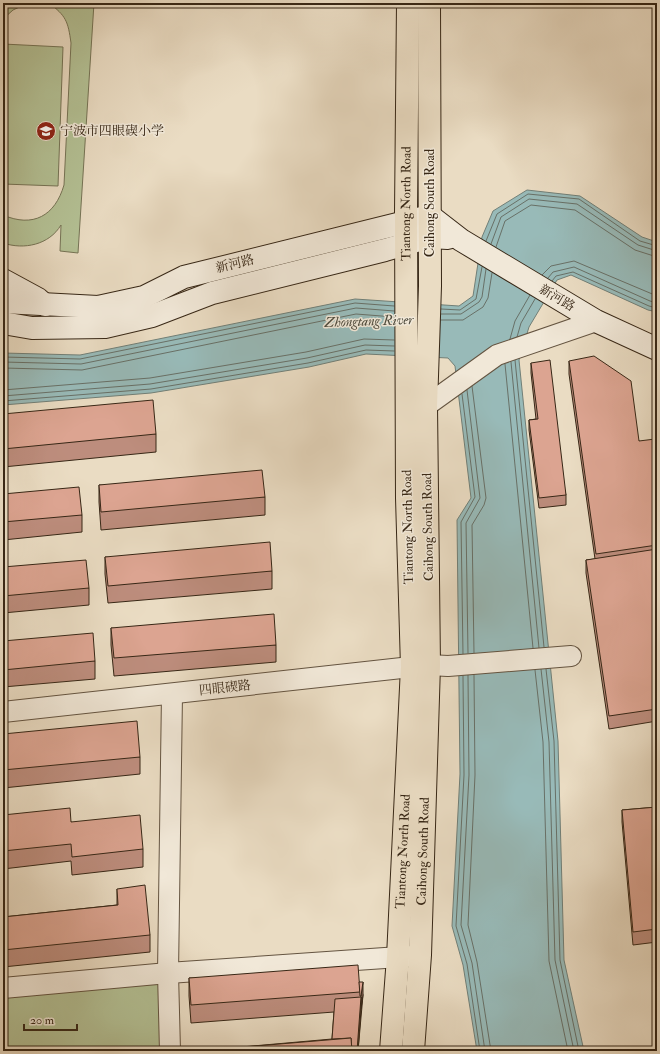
<svg xmlns="http://www.w3.org/2000/svg" width="660" height="1054" font-family="'IM FELL Double Pica','Noto Serif SC',serif">
<rect width="100%" height="100%" fill="#eadcc3"/>
<filter id="stains"><feTurbulence type="fractalNoise" baseFrequency=".005" numOctaves="4"/><feColorMatrix values="0 0 0 0 .2 0 0 0 0 .09 0 0 0 0 .02 0 0 0 .5 -.17"/></filter>
<radialGradient id="worn" r=".72"><stop offset=".6" stop-color="#630" stop-opacity="0"/><stop offset="1" stop-color="#630" stop-opacity=".3"/></radialGradient>
<g fill="#b4c195" stroke="#767456">
<polygon points="3,3 28,3 13,10 3,19"/>
<path d="M49,3H72L76,6L77,3H94L78,253L60,251L61,225C49,245 24,250 3,243V215C33,228 55,216 64,185L71,43C68,21 66,16 49,3Z"/>
<polygon points="3,44 63,47 58,186 3,184"/>
<polygon points="159,983 160,1051 3,1051 3,998"/>
</g>
<polygon fill="#98bab8" stroke="#717f77" points="527,190 580,196 642,237 657,242 657,312 648,310 571,275 557,280 529,327 519,360 558,741 564,960 584,1051 477,1051 463,965 452,926 460,774 457,520 471,498 455,366 448,358 366,354 309,367 151,393 3,405 3,353 80,355 355,299 459,306 473,296 482,237 493,211"/>
<g fill="none" stroke-linecap="round" stroke-linejoin="round">
<g stroke="#687067" stroke-width="1">
<polyline points="486,241 497,214 528,194 579,199 640,241 657,246"/>
<polyline points="491,244 501,217 529,199 577,204 638,245 657,251"/>
<polyline points="496,247 505,221 531,205 575,210 635,250 657,257"/>
<polyline points="542,275 551,266 574,261 657,296"/>
<polyline points="548,278 553,272 574,267 650,301 657,303"/>
<polyline points="552,281 556,276 573,272 649,306 657,308"/>
<polyline points="441,309 460,310 476,299 482,267"/>
<polyline points="441,314 461,314 479,302 482,297 486,269"/>
<polyline points="441,320 463,320 483,307 488,298 492,273"/>
<polyline points="517,337 521,323 535,299"/>
<polyline points="510,339 515,321 530,295"/>
<polyline points="3,357 80,359 355,303 394,306"/>
<polyline points="515,360 544,647"/>
<polyline points="3,362 81,364 356,308 394,311"/>
<polyline points="511,362 539,648"/>
<polyline points="505,364 533,648"/>
<polyline points="3,368 82,370 356,314 394,317"/>
<polyline points="472,386 486,498 484,505 472,525 474,653"/>
<polyline points="3,390 150,378 306,352 364,339 394,340"/>
<polyline points="467,390 480,498 466,523 468,653"/>
<polyline points="462,394 475,497 461,522 463,654"/>
<polyline points="3,396 150,384 307,358 365,345 394,346"/>
<polyline points="3,401 151,389 308,363 366,350 394,351"/>
<polyline points="541,669 549,742 555,960 574,1051"/>
<polyline points="546,669 554,741 560,960 579,1051"/>
<polyline points="535,670 543,742 549,961 568,1051"/>
<polyline points="468,675 469,775 461,925 472,963 485,1051"/>
<polyline points="474,675 475,775 468,925 477,962 491,1051"/>
<polyline points="463,676 464,775 456,926 467,964 480,1051"/>
</g>
<g stroke="#645441" stroke-width="22">
<g id="street">
<polyline points="426,406 497,355 596,321"/>
<polyline points="3,712 429,665 448,666 571,656"/>
<polyline points="3,988 168,973 414,956"/>
<polyline points="170,1051 168,973 172,694"/>
</g>
</g>
<g stroke="#372716" stroke-width="24">
<g id="secondary">
<polyline points="3,280 38,299 45,305"/>
<polyline points="3,302 98,307 144,297 184,277 430,216 461,240 596,321 657,349"/>
<polyline points="3,323 32,328 105,327 152,316 212,293 385,250 430,237 448,238"/>
</g>
</g>
<g stroke="#372716" stroke-width="24">
<g id="primary">
<path id="s1" d="M391,1051L398,957L412,667L407,498L406,212L408,3"/>
<path id="s2" d="M413,1051L420,955L429,665L426,406L430,286L429,3"/>
</g>
</g>
<use href="#street" stroke="#f1e8d8" stroke-width="20"/>
<use href="#secondary" stroke="#f1e8d8" stroke-width="22"/>
<use href="#primary" stroke="#eadcc3" stroke-width="22"/>
</g>
<g fill="#bd8d7d" stroke="#372716">
<polygon points="569,361 639,441 657,449 657,721 609,729 586,573 586,560 595,559 569,374"/>
<polygon points="531,363 566,495 566,505 539,508 529,430 529,420 536,419 531,373"/>
<polygon points="3,414 156,434 156,452 3,467"/>
<polygon points="99,485 265,497 265,515 101,530 99,502"/>
<polygon points="3,494 82,515 82,532 3,540"/>
<polygon points="105,557 272,571 272,589 108,603 105,574"/>
<polygon points="3,567 89,588 89,605 3,613"/>
<polygon points="111,628 276,645 276,662 114,676 111,645"/>
<polygon points="3,641 95,661 95,679 3,687"/>
<polygon points="3,734 140,757 140,774 3,788"/>
<polygon points="657,807 657,942 633,945 622,822 622,810"/>
<polygon points="3,815 71,822 143,849 143,867 72,875 71,861 3,869"/>
<polygon points="117,889 150,935 150,952 3,967 3,917 117,905"/>
<polygon points="189,978 359,982 363,995 358,1051 196,1051 332,1039 334,1012 191,1023 189,996"/>
</g>
<g fill="#9a7366" stroke="#372716">
<polygon points="363,982 363,995 361,1009 361,996"/>
<polygon points="361,997 361,1010 358,1051 357,1051"/>
</g>
<g fill="#dca491" stroke="#372716">
<polygon points="594,356 631,381 639,441 655,439 657,449 657,545 596,554 569,361"/>
<polygon points="550,360 566,495 539,498 529,420 538,419 531,363"/>
<polygon points="153,400 156,434 3,449 3,414"/>
<polygon points="262,470 265,497 101,512 99,485"/>
<polygon points="79,487 82,515 3,522 3,494"/>
<polygon points="270,542 272,571 108,586 105,557"/>
<polygon points="657,549 657,709 609,716 586,560"/>
<polygon points="86,560 89,588 3,596 3,567"/>
<polygon points="274,614 276,645 114,658 111,628"/>
<polygon points="93,633 95,661 3,670 3,641"/>
<polygon points="137,721 140,757 3,770 3,734"/>
<polygon points="657,807 657,929 633,932 622,810"/>
<polygon points="70,808 71,822 140,815 143,849 72,857 71,844 3,851 3,815"/>
<polygon points="145,885 150,935 3,950 3,917 118,905 117,889"/>
<polygon points="358,965 360,992 191,1005 189,978"/>
<polygon points="359,982 363,982 361,996 360,996"/>
<polygon points="361,997 357,1051 352,1051 351,1038 332,1039 335,999"/>
<polygon points="351,1038 352,1051 196,1051"/>
</g>
<defs>
<g id="school-disc" transform="scale(1)"><circle r="9.5" fill="#8f2418" stroke="#f1e8d8"/><path d="M0-5L7-2L0 1L-7-2ZM-4 1L0 2.5L4 1V4Q0 6-4 4Z" fill="#fff"/></g>
</defs>
<g fill-rule="evenodd">
<use href="#school-disc" x="46" y="131"/>
</g>
<g text-anchor="middle" dominant-baseline="central" stroke-width="3" stroke-linejoin="round" paint-order="stroke">
<g font-size="13" fill="#372716" stroke="#f1e8d8" text-anchor="start">
<text x="60" y="131">宁波市四眼碶小学</text>
</g>
<g font-size="13" fill="#372716" stroke="#f1e8d8">
<text stroke="none"><textPath href="#s1" startOffset="848">Tiantong North Road</textPath></text>
<text transform="translate(430 203) rotate(-90)">Caihong South Road</text>
<text transform="translate(235 264) rotate(-14)">新河路</text>
<text transform="translate(557 298) rotate(31)">新河路</text>
<text transform="translate(408 527) rotate(-91)">Tiantong North Road</text>
<text transform="translate(428 527) rotate(-91)">Caihong South Road</text>
<text transform="translate(225 688) rotate(-6)">四眼碶路</text>
<text stroke="none"><textPath href="#s1" startOffset="200">Tiantong North Road</textPath></text>
<text stroke="none"><textPath href="#s2" startOffset="200">Caihong South Road</textPath></text>
</g>
<g font-size="14" font-style="italic" fill="#4f4c3e" stroke="#f1e8d8">
<text transform="translate(369 321) rotate(-2)">Zhongtang River</text>
</g>
</g>
<rect width="660" height="1054" fill="none" stroke="#eadcc3" stroke-width="16"/>
<rect x="4" y="4" width="652" height="1046" fill="none" stroke="#372716" stroke-width="2"/>
<rect x="8" y="8" width="644" height="1038" fill="none" stroke="#372716"/>
<path d="M24 1024v6h53v-6" fill="none" stroke="#372716" stroke-width="2"/>
<text x="30" y="1024" font-size="12" fill="#372716" stroke="#f1e8d8" stroke-width="3" paint-order="stroke">20 m</text>
<rect width="100%" height="100%" filter="url(#stains)"/>
<rect width="100%" height="100%" fill="url(#worn)"/>
</svg>
